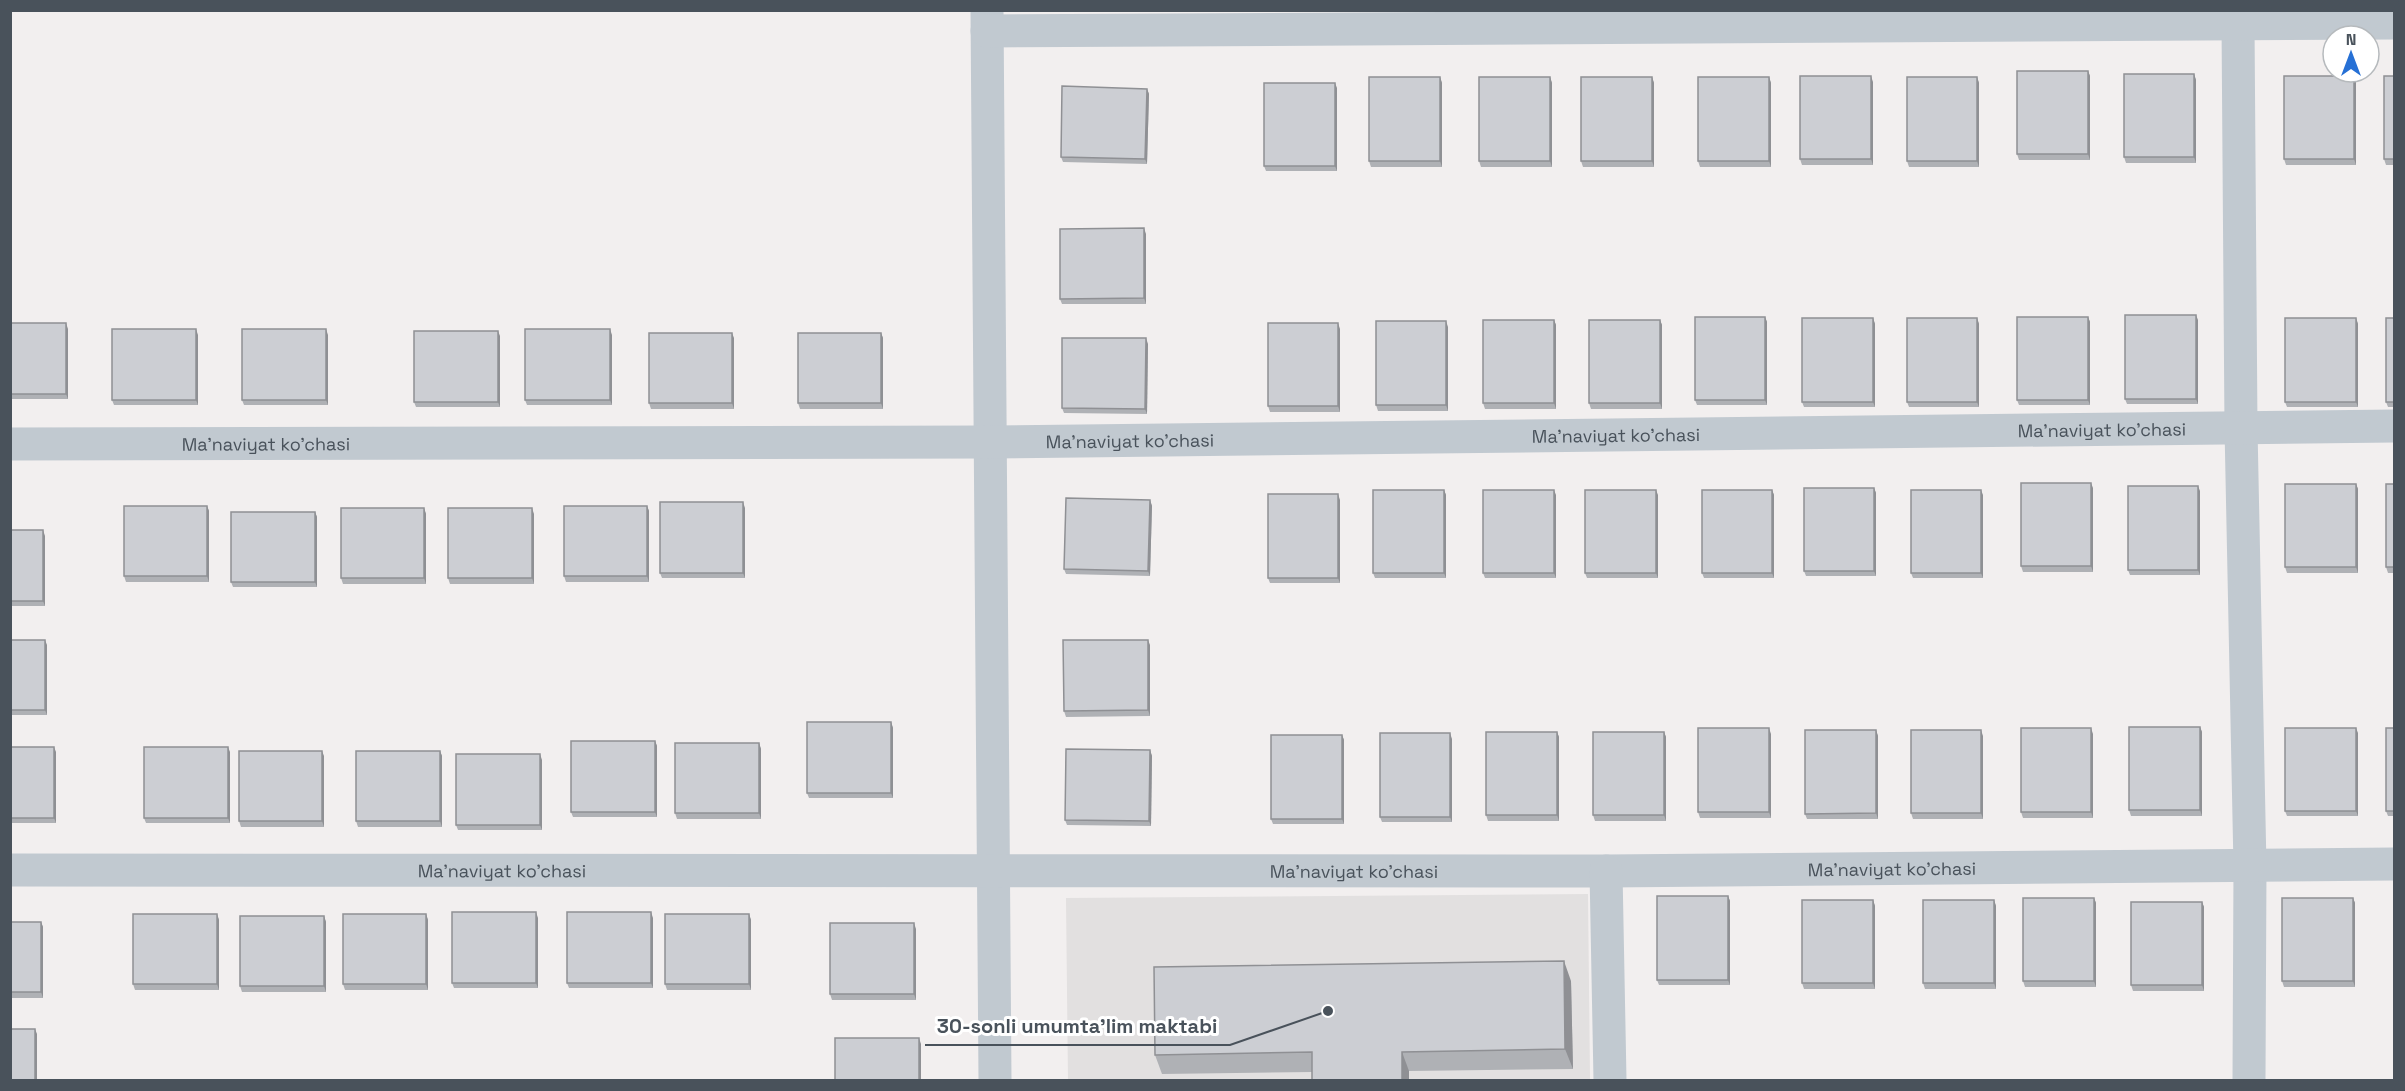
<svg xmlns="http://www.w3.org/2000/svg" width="2405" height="1091" font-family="'Space Grotesk',sans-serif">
<rect width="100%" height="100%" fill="#f2efef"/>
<polygon fill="#e2e0e0" points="1588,894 1590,1080 1068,1080 1066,898"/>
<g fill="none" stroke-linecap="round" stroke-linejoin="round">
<g stroke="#c1c9d0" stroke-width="33">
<polyline points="987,10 995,1080"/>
<polyline points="2238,24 2241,428 2250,867 2249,1080"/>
<polyline points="987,31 2394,23"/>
<path id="s1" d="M10,444L990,442L2394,426"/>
<path id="s2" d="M10,870L1606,871L2394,864"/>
<polyline points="1606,871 1610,1080"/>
</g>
</g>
<g fill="#afb1b5">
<polygon points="2088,71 2090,76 2090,160 2019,160 2017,154"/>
<polygon points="2194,74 2196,80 2196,163 2126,163 2124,157"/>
<polygon points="2354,76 2356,82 2356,165 2286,165 2284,159"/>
<polygon points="2394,76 2394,165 2386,165 2384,159"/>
<polygon points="1440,77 1442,83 1442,167 1371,167 1369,161"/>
<polygon points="1550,77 1552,83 1552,167 1481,167 1479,161"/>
<polygon points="1652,77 1654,83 1654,167 1583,167 1581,161"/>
<polygon points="1769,77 1771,83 1771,167 1700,167 1698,161"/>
<polygon points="1977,77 1979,83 1979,167 1909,167 1907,161"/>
<polygon points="1873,82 1873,165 1802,165 1800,159"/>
<polygon points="1337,88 1337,171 1266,171 1264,166"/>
<polygon points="1147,89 1149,94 1147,164 1063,162 1061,157"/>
<polygon points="1146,234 1146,304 1062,304 1060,299"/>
<polygon points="1765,317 1767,322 1767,405 1697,405 1695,400"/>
<polygon points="2088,317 2090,322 2090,405 2019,405 2017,400"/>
<polygon points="1873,318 1875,324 1875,407 1804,407 1802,402"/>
<polygon points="1977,318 1979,324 1979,407 1909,407 1907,402"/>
<polygon points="2356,318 2358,324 2358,407 2287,407 2285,402"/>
<polygon points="2394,318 2394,407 2388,407 2386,402"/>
<polygon points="1554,320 1556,325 1556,409 1485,409 1483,403"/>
<polygon points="1660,320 1662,325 1662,409 1591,409 1589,403"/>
<polygon points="2198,320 2198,404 2127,404 2125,399"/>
<polygon points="10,323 68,329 68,399 10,399"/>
<polygon points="1448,327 1448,411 1378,411 1376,405"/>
<polygon points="1340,329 1340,412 1270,412 1268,406"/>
<polygon points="881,333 883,338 883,409 800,409 798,403"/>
<polygon points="198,335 198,405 114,405 112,400"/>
<polygon points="328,335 328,405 244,405 242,400"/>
<polygon points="612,335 612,405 527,405 525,400"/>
<polygon points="500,336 500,407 416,407 414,402"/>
<polygon points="734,338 734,409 651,409 649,403"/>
<polygon points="1148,344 1147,414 1064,413 1062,408"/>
<polygon points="2356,484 2358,489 2358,573 2287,573 2285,567"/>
<polygon points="2394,484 2394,573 2388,573 2386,567"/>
<polygon points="1874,488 1876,493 1876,576 1806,576 1804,571"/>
<polygon points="2093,488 2093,572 2023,572 2021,566"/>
<polygon points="1444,490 1446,495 1446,578 1375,578 1373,573"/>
<polygon points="1772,490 1774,495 1774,578 1704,578 1702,573"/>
<polygon points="2200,491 2200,575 2130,575 2128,570"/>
<polygon points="1556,495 1556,578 1485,578 1483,573"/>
<polygon points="1658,495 1658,578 1587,578 1585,573"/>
<polygon points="1983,495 1983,578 1913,578 1911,573"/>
<polygon points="1150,500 1152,506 1150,576 1066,574 1064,569"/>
<polygon points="1340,500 1340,583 1270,583 1268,578"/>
<polygon points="207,506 209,511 209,582 126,582 124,576"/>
<polygon points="647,506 649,511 649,582 566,582 564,576"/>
<polygon points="424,508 426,514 426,584 343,584 341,578"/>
<polygon points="745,508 745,578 662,578 660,573"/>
<polygon points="315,512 317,517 317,587 233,587 231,582"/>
<polygon points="534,514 534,584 450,584 448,578"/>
<polygon points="10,530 45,536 45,606 10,606"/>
<polygon points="10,640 47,645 47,715 10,715"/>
<polygon points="1150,645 1150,716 1066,717 1064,711"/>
<polygon points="891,722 893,728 893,798 809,798 807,793"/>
<polygon points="2200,727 2202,732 2202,816 2131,816 2129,810"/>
<polygon points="2394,728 2394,816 2388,816 2386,811"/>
<polygon points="1876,730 1878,736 1878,819 1807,819 1805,814"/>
<polygon points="1557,732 1559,737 1559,821 1488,821 1486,815"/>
<polygon points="1664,732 1666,737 1666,821 1595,821 1593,815"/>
<polygon points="2358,733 2358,816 2287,816 2285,811"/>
<polygon points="1771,734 1771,818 1700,818 1698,812"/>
<polygon points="2093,734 2093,818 2023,818 2021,812"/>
<polygon points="1342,735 1344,740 1344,824 1273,824 1271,819"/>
<polygon points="1983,736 1983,819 1913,819 1911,813"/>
<polygon points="1452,739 1452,822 1382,822 1380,817"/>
<polygon points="655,741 657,746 657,817 573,817 571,812"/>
<polygon points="759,743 761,749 761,819 677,819 675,813"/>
<polygon points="10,747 56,752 56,823 10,823"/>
<polygon points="1150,750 1152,756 1151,826 1067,825 1065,820"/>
<polygon points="440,751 442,756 442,827 358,827 356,821"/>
<polygon points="230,752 230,823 146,823 144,818"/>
<polygon points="324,756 324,827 241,827 239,821"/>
<polygon points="542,760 542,830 458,830 456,825"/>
<polygon points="1728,896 1730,901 1730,985 1659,985 1657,980"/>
<polygon points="2094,898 2096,903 2096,987 2025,987 2023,981"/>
<polygon points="2353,898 2355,903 2355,987 2284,987 2282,981"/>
<polygon points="1873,900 1875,906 1875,989 1804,989 1802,983"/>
<polygon points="1994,900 1996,906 1996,989 1925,989 1923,983"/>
<polygon points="2202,902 2204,907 2204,991 2133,991 2131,985"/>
<polygon points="217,914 219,920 219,990 135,990 133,984"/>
<polygon points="426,914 428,920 428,990 345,990 343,984"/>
<polygon points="749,914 751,920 751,990 667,990 665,984"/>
<polygon points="324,916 326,922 326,992 242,992 240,986"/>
<polygon points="538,918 538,988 454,988 452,983"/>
<polygon points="653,918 653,988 569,988 567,983"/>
<polygon points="10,922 41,922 43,927 43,998 10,998"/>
<polygon points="916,929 916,1000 832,1000 830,994"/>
<polygon points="1571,981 1573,1069 1409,1071 1409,1080 1312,1080 1312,1072 1162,1074 1155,1055"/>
</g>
<g fill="#8f9094">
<polygon points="2088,71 2090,76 2090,160 2088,154"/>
<polygon points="2194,74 2196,80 2196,163 2194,157"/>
<polygon points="1871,76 1873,82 1873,165 1871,159"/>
<polygon points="2354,76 2356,82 2356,165 2354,159"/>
<polygon points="1440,77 1442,83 1442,167 1440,161"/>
<polygon points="1550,77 1552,83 1552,167 1550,161"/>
<polygon points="1652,77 1654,83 1654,167 1652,161"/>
<polygon points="1769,77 1771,83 1771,167 1769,161"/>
<polygon points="1977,77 1979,83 1979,167 1977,161"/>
<polygon points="1335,83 1337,88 1337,171 1335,166"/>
<polygon points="1147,89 1149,94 1147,164 1145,159"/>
<polygon points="1144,228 1146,234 1146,304 1144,298"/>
<polygon points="2196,315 2198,320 2198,404 2196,399"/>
<polygon points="1765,317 1767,322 1767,405 1765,400"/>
<polygon points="2088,317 2090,322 2090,405 2088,400"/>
<polygon points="1873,318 1875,324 1875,407 1873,402"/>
<polygon points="1977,318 1979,324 1979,407 1977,402"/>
<polygon points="2356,318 2358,324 2358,407 2356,402"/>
<polygon points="1554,320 1556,325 1556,409 1554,403"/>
<polygon points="1660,320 1662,325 1662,409 1660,403"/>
<polygon points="1446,321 1448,327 1448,411 1446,405"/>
<polygon points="66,323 68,329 68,399 66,394"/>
<polygon points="1338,323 1340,329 1340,412 1338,406"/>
<polygon points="196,329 198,335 198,405 196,400"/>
<polygon points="326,329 328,335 328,405 326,400"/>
<polygon points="610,329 612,335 612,405 610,400"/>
<polygon points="498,331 500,336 500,407 498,402"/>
<polygon points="732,333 734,338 734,409 732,403"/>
<polygon points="881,333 883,338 883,409 881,403"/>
<polygon points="1146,338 1148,344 1147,414 1145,409"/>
<polygon points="2091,483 2093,488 2093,572 2091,566"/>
<polygon points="2356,484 2358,489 2358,573 2356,567"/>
<polygon points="2198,486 2200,491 2200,575 2198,570"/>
<polygon points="1874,488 1876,493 1876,576 1874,571"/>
<polygon points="1444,490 1446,495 1446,578 1444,573"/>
<polygon points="1554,490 1556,495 1556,578 1554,573"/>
<polygon points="1656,490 1658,495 1658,578 1656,573"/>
<polygon points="1772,490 1774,495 1774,578 1772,573"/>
<polygon points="1981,490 1983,495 1983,578 1981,573"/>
<polygon points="1338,494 1340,500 1340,583 1338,578"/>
<polygon points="1150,500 1152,506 1150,576 1148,571"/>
<polygon points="743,502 745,508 745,578 743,573"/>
<polygon points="207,506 209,511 209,582 207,576"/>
<polygon points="647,506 649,511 649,582 647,576"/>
<polygon points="424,508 426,514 426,584 424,578"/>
<polygon points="532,508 534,514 534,584 532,578"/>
<polygon points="315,512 317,517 317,587 315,582"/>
<polygon points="43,530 45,536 45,606 43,601"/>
<polygon points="45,640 47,645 47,715 45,710"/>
<polygon points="1148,640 1150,645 1150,716 1148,710"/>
<polygon points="891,722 893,728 893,798 891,793"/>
<polygon points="2200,727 2202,732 2202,816 2200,810"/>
<polygon points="1769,728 1771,734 1771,818 1769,812"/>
<polygon points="2091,728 2093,734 2093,818 2091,812"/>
<polygon points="2356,728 2358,733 2358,816 2356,811"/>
<polygon points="1876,730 1878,736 1878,819 1876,813"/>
<polygon points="1981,730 1983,736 1983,819 1981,813"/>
<polygon points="1557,732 1559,737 1559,821 1557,815"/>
<polygon points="1664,732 1666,737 1666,821 1664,815"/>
<polygon points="1450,733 1452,739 1452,822 1450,817"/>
<polygon points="1342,735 1344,740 1344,824 1342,819"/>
<polygon points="655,741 657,746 657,817 655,812"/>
<polygon points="759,743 761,749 761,819 759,813"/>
<polygon points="54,747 56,752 56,823 54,818"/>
<polygon points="228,747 230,752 230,823 228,818"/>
<polygon points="1150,750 1152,756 1151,826 1149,821"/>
<polygon points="322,751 324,756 324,827 322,821"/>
<polygon points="440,751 442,756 442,827 440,821"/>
<polygon points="540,754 542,760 542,830 540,825"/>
<polygon points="1728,896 1730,901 1730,985 1728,980"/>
<polygon points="2094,898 2096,903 2096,987 2094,981"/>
<polygon points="2353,898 2355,903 2355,987 2353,981"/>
<polygon points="1873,900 1875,906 1875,989 1873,983"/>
<polygon points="1994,900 1996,906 1996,989 1994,983"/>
<polygon points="2202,902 2204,907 2204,991 2202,985"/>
<polygon points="536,912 538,918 538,988 536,983"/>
<polygon points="651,912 653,918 653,988 651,983"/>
<polygon points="217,914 219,920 219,990 217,984"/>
<polygon points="426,914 428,920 428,990 426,984"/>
<polygon points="749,914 751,920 751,990 749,984"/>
<polygon points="324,916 326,922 326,992 324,986"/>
<polygon points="41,922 43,927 43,998 41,992"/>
<polygon points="914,923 916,929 916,1000 914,994"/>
<polygon points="1564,961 1571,981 1573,1069 1565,1049"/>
<polygon points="35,1029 37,1034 37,1080 35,1080"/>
<polygon points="919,1038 921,1044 921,1080 919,1080"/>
<polygon points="1402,1052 1409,1071 1409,1080 1402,1080"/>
</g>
<g fill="#ccced3" stroke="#8f9094" stroke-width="1.5">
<rect x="2017" y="71" width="71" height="83"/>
<rect x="2124" y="74" width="70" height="83"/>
<rect x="1800" y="76" width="71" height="83"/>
<rect x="2284" y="76" width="70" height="83"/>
<rect x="2384" y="76" width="10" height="83"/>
<rect x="1369" y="77" width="71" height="84"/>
<rect x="1479" y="77" width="71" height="84"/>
<rect x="1581" y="77" width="71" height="84"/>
<rect x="1698" y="77" width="71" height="84"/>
<rect x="1907" y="77" width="70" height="84"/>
<rect x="1264" y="83" width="71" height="83"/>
<polygon points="1062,86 1147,89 1145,159 1061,157"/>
<polygon points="1144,228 1144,298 1060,299 1060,229"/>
<rect x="2125" y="315" width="71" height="84"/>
<rect x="1695" y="317" width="70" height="83"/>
<rect x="2017" y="317" width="71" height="83"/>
<rect x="1802" y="318" width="71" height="84"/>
<rect x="1907" y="318" width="70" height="84"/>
<rect x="2285" y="318" width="71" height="84"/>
<rect x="2386" y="318" width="8" height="84"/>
<rect x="1483" y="320" width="71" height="83"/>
<rect x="1589" y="320" width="71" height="83"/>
<rect x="1376" y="321" width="70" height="84"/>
<rect x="10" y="323" width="56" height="71"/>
<rect x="1268" y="323" width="70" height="83"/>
<rect x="112" y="329" width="84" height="71"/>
<rect x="242" y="329" width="84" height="71"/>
<rect x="525" y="329" width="85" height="71"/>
<rect x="414" y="331" width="84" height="71"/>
<rect x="649" y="333" width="83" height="70"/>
<rect x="798" y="333" width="83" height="70"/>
<polygon points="1062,338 1146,338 1145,409 1062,408"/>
<rect x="2021" y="483" width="70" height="83"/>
<rect x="2285" y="484" width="71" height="83"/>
<rect x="2386" y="484" width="8" height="83"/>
<rect x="2128" y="486" width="70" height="84"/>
<rect x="1804" y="488" width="70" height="83"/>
<rect x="1373" y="490" width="71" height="83"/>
<rect x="1483" y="490" width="71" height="83"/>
<rect x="1585" y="490" width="71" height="83"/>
<rect x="1702" y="490" width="70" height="83"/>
<rect x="1911" y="490" width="70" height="83"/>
<rect x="1268" y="494" width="70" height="84"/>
<polygon points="1066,498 1150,500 1148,571 1064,569"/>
<rect x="660" y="502" width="83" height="71"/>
<rect x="124" y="506" width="83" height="70"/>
<rect x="564" y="506" width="83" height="70"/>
<rect x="341" y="508" width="83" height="70"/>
<rect x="448" y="508" width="84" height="70"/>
<rect x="231" y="512" width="84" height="70"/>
<rect x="10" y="530" width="33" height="71"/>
<rect x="10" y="640" width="35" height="70"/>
<polygon points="1063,640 1148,640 1148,710 1064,711"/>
<rect x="807" y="722" width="84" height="71"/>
<rect x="2129" y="727" width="71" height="83"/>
<rect x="1698" y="728" width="71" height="84"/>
<rect x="2021" y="728" width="70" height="84"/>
<rect x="2285" y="728" width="71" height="83"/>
<rect x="2386" y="728" width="8" height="83"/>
<polygon points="1805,730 1876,730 1876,813 1805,814"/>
<rect x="1911" y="730" width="70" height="83"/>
<rect x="1486" y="732" width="71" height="83"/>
<rect x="1593" y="732" width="71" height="83"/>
<rect x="1380" y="733" width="70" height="84"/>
<rect x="1271" y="735" width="71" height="84"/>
<rect x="571" y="741" width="84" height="71"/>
<rect x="675" y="743" width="84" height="70"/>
<rect x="10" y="747" width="44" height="71"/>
<rect x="144" y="747" width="84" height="71"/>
<polygon points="1066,749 1150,750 1149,821 1065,820"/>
<rect x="239" y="751" width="83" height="70"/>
<rect x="356" y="751" width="84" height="70"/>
<rect x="456" y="754" width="84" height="71"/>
<rect x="1657" y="896" width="71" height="84"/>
<rect x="2023" y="898" width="71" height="83"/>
<rect x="2282" y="898" width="71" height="83"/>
<rect x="1802" y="900" width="71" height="83"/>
<rect x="1923" y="900" width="71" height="83"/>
<rect x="2131" y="902" width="71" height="83"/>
<rect x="452" y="912" width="84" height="71"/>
<rect x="567" y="912" width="84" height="71"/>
<rect x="133" y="914" width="84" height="70"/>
<rect x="343" y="914" width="83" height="70"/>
<rect x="665" y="914" width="84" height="70"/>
<rect x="240" y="916" width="84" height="70"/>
<rect x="10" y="922" width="31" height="70"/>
<rect x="830" y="923" width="84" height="71"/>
<polygon points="1564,961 1565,1049 1402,1052 1402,1080 1312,1080 1312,1052 1155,1055 1154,967"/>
<rect x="10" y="1029" width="25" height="51"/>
<rect x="835" y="1038" width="84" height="42"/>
</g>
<g text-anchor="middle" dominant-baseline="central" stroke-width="6" stroke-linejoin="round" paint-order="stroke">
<g font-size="18" fill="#49525b" stroke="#fff">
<text stroke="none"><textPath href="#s1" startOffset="2092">Ma'naviyat ko'chasi</textPath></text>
<text stroke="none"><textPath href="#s1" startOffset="1606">Ma'naviyat ko'chasi</textPath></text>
<text stroke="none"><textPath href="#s1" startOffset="1120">Ma'naviyat ko'chasi</textPath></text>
<text stroke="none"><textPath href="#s1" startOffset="256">Ma'naviyat ko'chasi</textPath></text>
<text stroke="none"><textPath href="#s2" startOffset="1882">Ma'naviyat ko'chasi</textPath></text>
<text stroke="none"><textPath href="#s2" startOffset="492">Ma'naviyat ko'chasi</textPath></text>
<text stroke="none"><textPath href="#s2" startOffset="1344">Ma'naviyat ko'chasi</textPath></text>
</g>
</g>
<path fill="none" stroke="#49525b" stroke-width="2" d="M1328 1011L1230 1045H925"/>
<circle fill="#49525b" stroke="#fff" stroke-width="2" cx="1328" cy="1011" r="6"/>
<g font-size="20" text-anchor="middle" font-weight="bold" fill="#49525b" stroke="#fff" stroke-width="6" stroke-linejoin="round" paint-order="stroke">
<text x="1077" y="1033">30-sonli umumta'lim maktabi</text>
</g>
<rect width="2405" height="1091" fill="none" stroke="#49525b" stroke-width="24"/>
<g transform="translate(2351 54)"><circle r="28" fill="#ffffff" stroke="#b6babd" stroke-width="1.5"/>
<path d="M0-4.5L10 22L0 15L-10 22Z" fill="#2670d5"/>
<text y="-9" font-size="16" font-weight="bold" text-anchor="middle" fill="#49525b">N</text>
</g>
</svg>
